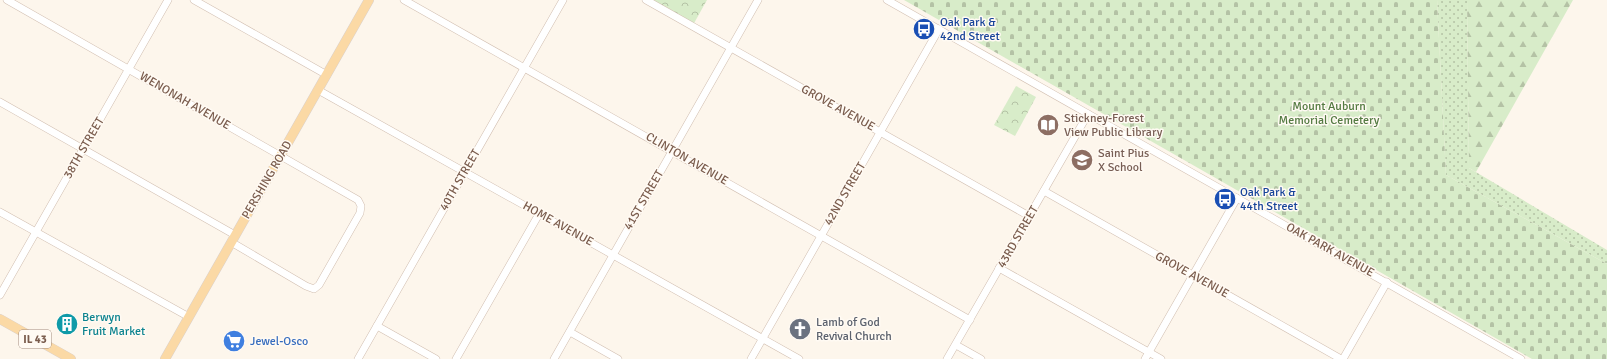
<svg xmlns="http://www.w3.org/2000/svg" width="1607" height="359" font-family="Signika,sans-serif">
<defs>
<pattern id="grass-dots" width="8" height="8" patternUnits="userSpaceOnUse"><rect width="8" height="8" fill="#d8ecc9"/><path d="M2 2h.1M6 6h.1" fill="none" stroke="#b4c2a5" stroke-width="1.8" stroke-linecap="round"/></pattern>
<pattern id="forest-firs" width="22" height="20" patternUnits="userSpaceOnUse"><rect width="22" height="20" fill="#d8ecc9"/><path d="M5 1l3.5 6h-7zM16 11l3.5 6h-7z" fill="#b4c2a5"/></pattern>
<pattern id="cemetery-stones" width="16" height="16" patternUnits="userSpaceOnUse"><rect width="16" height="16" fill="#d8ecc9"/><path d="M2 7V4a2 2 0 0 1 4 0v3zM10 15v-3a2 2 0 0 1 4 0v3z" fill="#b4c2a5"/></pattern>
<pattern id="park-crowns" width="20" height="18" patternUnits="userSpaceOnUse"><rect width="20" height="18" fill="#d8ecc9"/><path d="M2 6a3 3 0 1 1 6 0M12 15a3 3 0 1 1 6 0" fill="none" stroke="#b4c2a5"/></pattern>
</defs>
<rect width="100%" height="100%" fill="#fdf6ec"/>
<polygon fill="url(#grass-dots)" points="1437,0 1467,0 1469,168 1607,250 1607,264 1446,175"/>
<polygon fill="url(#forest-firs)" points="1467,0 1573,0 1476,172 1469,168"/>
<polygon fill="url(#cemetery-stones)" points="904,0 1437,0 1446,175 1607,264 1607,359 1532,359"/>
<g fill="url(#park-crowns)">
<polygon points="649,0 707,0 693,25"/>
<polygon points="1016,86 1036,97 1015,136 994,125"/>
</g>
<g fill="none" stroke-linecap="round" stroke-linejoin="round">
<g stroke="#d1beb0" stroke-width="8">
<g id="minor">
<polyline points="7,0 358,200 361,206 360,213 319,285 314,289 306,286 231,242"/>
<polyline points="194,0 327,75"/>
<polyline points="404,0 970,320"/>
<polyline points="646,0 1029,216"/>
<polyline points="887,0 1521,359"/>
<polyline points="318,90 799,359"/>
<polyline points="0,102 235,235"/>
<polyline points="1044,191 1341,359"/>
<polyline points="0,212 189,317"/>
<polyline points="999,268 1161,359"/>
<polyline points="0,295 168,0"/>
<polyline points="377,326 436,359"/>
<polyline points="570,332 618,359"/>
<polyline points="956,345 981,359"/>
<polyline points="358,359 563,0"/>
<polyline points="456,359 539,214"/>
<polyline points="554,359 758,0"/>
<polyline points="751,359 939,29"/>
<polyline points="947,359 1088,114"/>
<polyline points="1145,359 1237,198"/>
<polyline points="1343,359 1387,282"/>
</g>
</g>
<g stroke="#dad1cd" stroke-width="10">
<g id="major">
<polyline points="0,319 71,359"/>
<polyline points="165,359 369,0"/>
</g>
</g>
<use href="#minor" stroke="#fff" stroke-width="7"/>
<use href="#major" stroke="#fbd9a5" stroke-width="9"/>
</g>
<defs>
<g id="bus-disc" transform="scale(1.15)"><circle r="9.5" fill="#1a4fb4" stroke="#fffaf3"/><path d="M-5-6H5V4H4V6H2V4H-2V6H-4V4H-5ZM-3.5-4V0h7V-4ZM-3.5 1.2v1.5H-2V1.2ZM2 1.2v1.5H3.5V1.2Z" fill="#fff"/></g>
<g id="library-disc" transform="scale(1.15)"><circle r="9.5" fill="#8d6e63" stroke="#fffaf3"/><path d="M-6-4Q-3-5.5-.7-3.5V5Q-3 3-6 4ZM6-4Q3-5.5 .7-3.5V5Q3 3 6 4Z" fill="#fff"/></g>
<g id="school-disc" transform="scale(1.15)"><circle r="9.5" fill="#8d6e63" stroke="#fffaf3"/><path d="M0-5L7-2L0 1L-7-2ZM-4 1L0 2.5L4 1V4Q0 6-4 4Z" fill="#fff"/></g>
<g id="building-disc" transform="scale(1.15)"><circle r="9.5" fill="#0f9aa8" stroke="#fffaf3"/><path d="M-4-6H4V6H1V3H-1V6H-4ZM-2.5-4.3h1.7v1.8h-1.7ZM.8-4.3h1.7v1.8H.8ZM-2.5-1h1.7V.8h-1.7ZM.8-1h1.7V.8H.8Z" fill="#fff"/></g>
<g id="church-disc" transform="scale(1.15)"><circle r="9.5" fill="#6b7280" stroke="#fffaf3"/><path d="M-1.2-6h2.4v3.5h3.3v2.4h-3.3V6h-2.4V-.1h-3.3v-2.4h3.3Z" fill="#fff"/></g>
<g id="supermarket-disc" transform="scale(1.15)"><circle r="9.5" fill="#3f7fe0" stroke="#fffaf3"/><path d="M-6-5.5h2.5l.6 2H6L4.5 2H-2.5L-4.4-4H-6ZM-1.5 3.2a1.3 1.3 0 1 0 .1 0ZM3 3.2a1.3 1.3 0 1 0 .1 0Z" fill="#fff"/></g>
</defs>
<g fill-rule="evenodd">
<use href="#bus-disc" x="924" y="29"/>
<use href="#library-disc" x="1048" y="125"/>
<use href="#school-disc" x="1082" y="160"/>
<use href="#bus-disc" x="1225" y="199"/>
<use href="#building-disc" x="67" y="324"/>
<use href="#church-disc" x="800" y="329"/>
<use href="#supermarket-disc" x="234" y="341"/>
</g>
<g text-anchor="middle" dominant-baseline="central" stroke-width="3" stroke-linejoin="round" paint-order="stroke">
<rect fill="#fffaf3" stroke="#a28b7f" stroke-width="1" x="19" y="330" width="32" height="18" rx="3"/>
<g font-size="11" font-weight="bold" fill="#7a5c4d">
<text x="35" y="339">IL 43</text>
</g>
<g font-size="12" fill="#164399" stroke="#fffaf3" text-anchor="start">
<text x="940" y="22">Oak Park &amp;<tspan x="940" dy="14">42nd Street</tspan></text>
<text x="1240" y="192">Oak Park &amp;<tspan x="1240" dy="14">44th Street</tspan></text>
</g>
<g font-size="12" fill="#7a5c4d" stroke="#fffaf3">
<text transform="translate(185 101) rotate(30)">WENONAH AVENUE</text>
<text transform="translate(838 108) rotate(29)">GROVE AVENUE</text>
<text transform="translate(84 148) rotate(-60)">38TH STREET</text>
<text transform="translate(687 159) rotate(30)">CLINTON AVENUE</text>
<text transform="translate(267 180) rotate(-60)">PERSHING ROAD</text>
<text transform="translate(460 180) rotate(-60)">40TH STREET</text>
<text transform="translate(845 194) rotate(-60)">42ND STREET</text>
<text transform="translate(644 200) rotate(-60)">41ST STREET</text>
<text transform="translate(558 224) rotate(29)">HOME AVENUE</text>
<text transform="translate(1018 237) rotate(-60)">43RD STREET</text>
<text transform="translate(1330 250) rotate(29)">OAK PARK AVENUE</text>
<text transform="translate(1192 275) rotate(29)">GROVE AVENUE</text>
</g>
<g font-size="12" fill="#537a41" stroke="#fffaf3">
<text x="1329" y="106">Mount Auburn<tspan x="1329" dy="14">Memorial Cemetery</tspan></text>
</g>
<g font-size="12" fill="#785e54" stroke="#fffaf3" text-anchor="start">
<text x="1064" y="118">Stickney-Forest<tspan x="1064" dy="14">View Public Library</tspan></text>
<text x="1098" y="153">Saint Pius<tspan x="1098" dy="14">X School</tspan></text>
</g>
<g font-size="12" fill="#0d838f" stroke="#fffaf3" text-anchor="start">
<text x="82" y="317">Berwyn<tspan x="82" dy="14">Fruit Market</tspan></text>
</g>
<g font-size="12" fill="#5b616d" stroke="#fffaf3" text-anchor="start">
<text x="816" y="322">Lamb of God<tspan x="816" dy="14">Revival Church</tspan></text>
</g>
<g font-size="12" fill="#366cbe" stroke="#fffaf3" text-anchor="start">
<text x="250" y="341">Jewel-Osco</text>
</g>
</g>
</svg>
